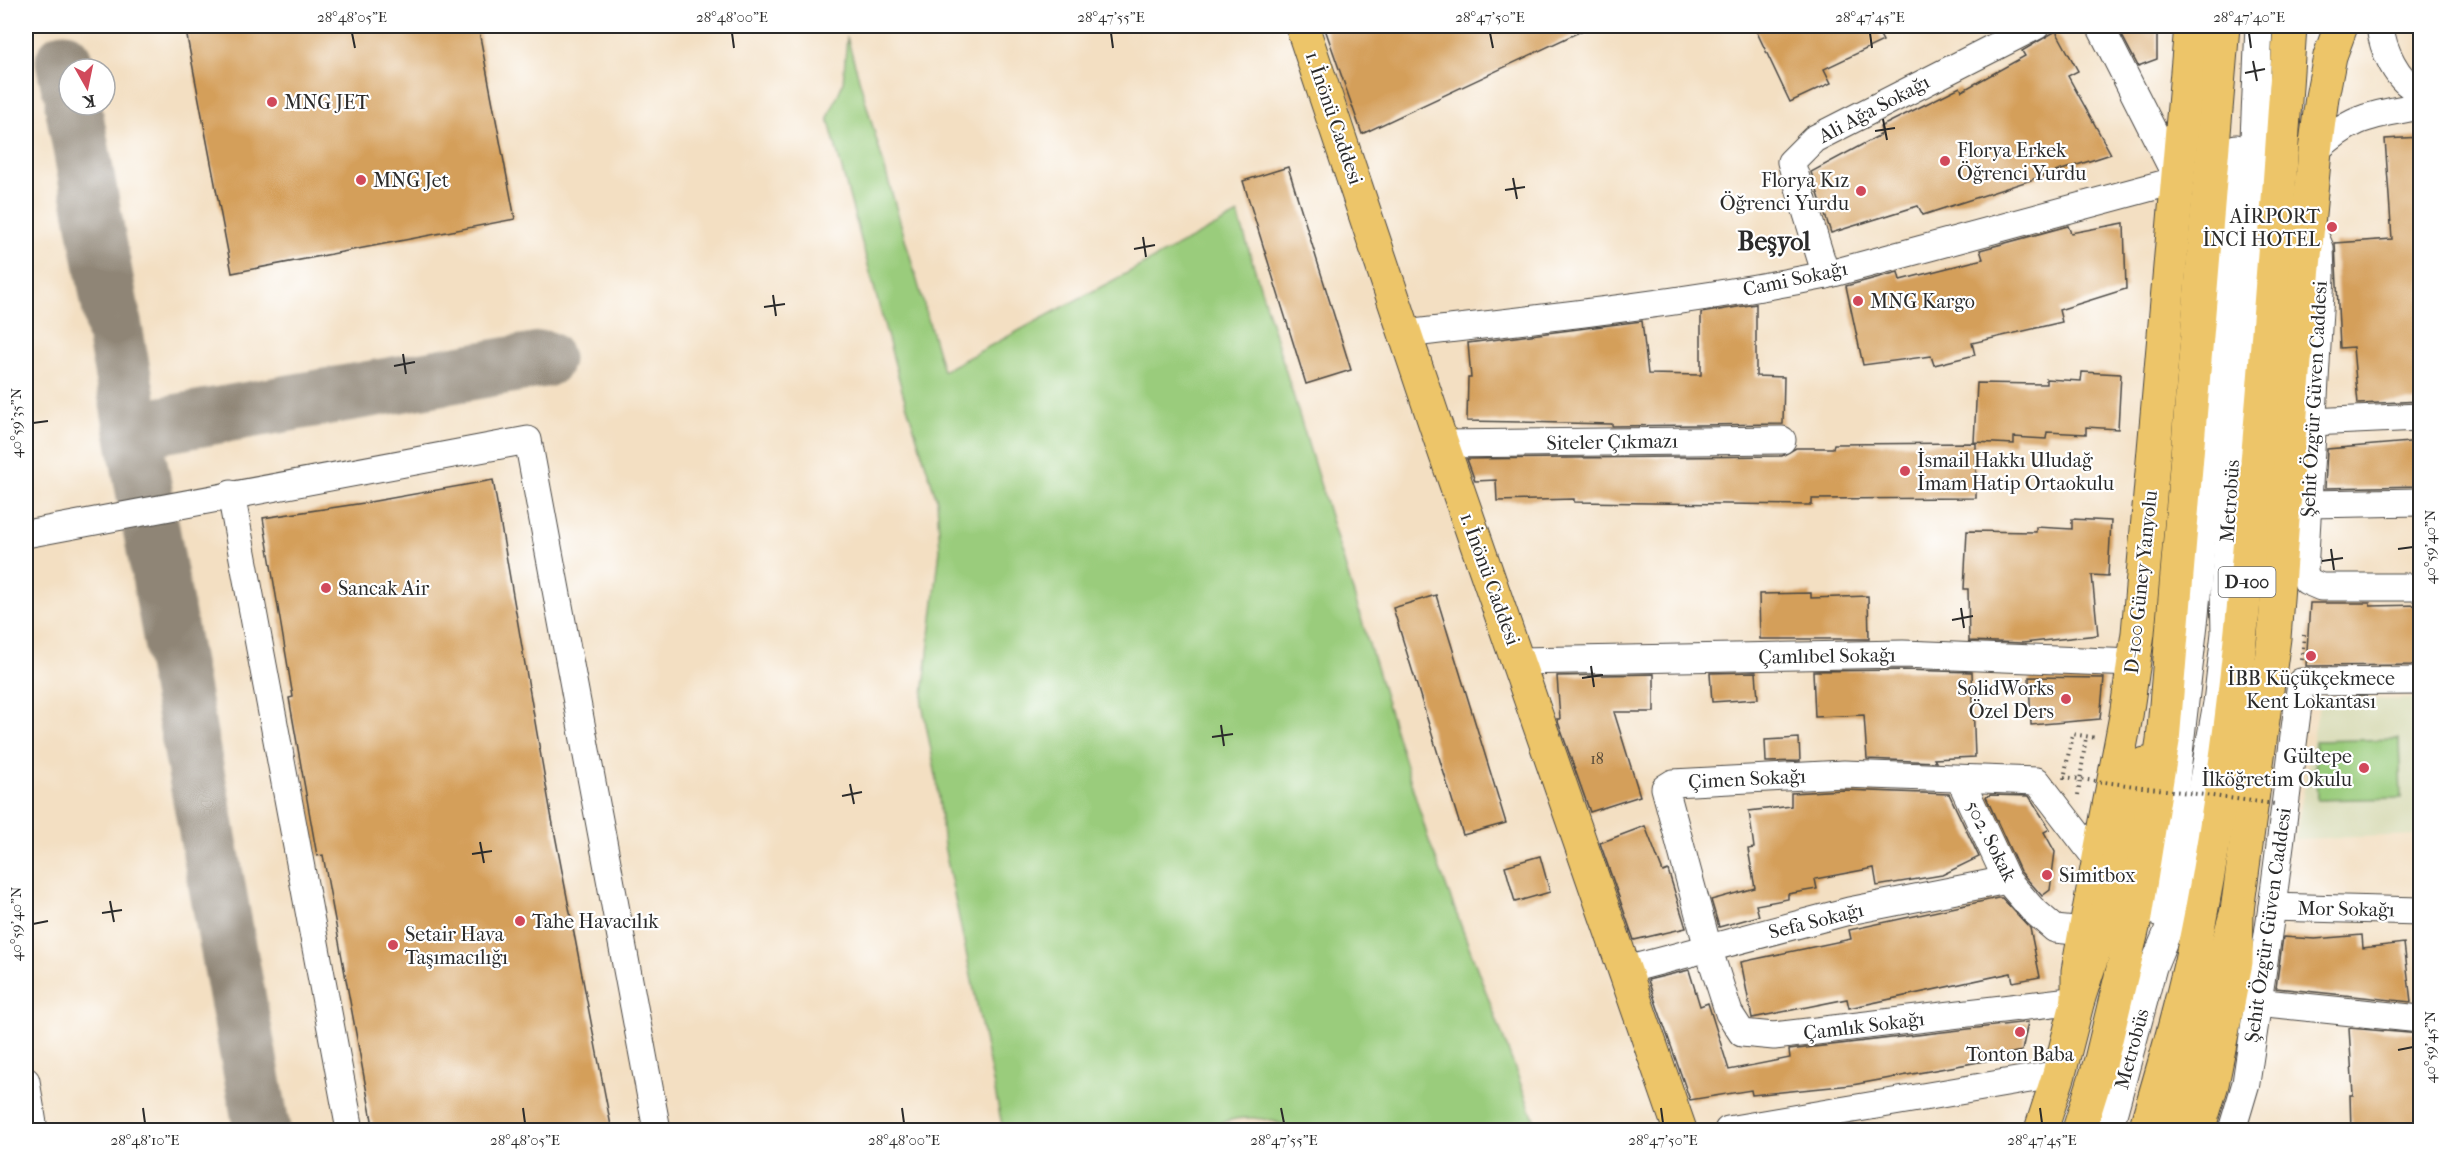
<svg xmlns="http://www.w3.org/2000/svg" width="2446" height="1156" font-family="'IM FELL French Canon',serif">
<rect width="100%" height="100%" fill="#fff"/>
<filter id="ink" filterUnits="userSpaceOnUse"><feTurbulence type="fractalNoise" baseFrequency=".0167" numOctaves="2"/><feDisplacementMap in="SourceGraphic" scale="12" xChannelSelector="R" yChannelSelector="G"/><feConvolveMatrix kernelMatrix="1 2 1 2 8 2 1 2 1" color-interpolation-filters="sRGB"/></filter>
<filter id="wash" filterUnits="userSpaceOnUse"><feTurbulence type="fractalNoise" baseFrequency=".008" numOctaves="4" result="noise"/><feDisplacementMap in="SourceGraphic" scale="24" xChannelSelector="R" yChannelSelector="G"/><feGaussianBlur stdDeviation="1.35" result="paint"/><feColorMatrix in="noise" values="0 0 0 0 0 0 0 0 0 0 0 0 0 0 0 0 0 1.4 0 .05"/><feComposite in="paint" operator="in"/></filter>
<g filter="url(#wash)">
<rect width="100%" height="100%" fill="#f3dfc2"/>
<polygon fill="#dbdebc" points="2420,699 2420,835 2295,839 2320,700"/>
<g fill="#9acc7b" stroke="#627c53" stroke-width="1.5">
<path d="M847,37L943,371L1238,214L1428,838L1538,1130H1296C1270,1117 1234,1111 1210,1130H1003L944,846L937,781L922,704L940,550L937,500L903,394L828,118L843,83Z"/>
<polygon points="2399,739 2401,798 2317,800 2315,741"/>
</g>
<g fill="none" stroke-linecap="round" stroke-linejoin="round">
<g stroke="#8f8576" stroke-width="57">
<polyline points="64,61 69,85"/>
<polyline points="73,105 262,1130"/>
<polyline points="133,430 545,359"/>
</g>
</g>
<g id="blocks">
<g fill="#d49f5a">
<polygon points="185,26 478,26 515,219 232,273"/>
<polygon points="1324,26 1592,26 1362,134"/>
<polygon points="1754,26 1875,26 1883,41 1824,69 1831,83 1790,102"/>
<polygon points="2117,26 2157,26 2157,59 2138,66"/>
<polygon points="2056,31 2078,71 2068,76 2111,154 1923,215 1918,206 1831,233 1811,172 1882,134 1880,127 1960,87 1962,91 2025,56 2022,51"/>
<polygon points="2421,137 2421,401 2358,404 2353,347 2340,348 2335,243 2392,239 2385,139"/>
<polygon points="1288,167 1351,370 1306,384 1243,181"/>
<polygon points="2124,223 2126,289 2059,310 2062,322 1972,343 1975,355 1934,365 1931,356 1863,365 1846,286 1898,272 1900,280 1983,259 1980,250 2068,226 2071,233"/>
<polygon points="1756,304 1756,376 1784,377 1783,424 1612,426 1612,424 1467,421 1468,378 1471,378 1468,343 1642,321 1648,374 1701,375 1701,313"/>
<polygon points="2082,372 2121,374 2118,429 2086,427 2086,434 2047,432 2046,439 2014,437 2014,444 1974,442 1977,383 2046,384 2046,379 2081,381"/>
<polygon points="2421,441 2421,486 2325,488 2327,449"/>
<polygon points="1976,443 1976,498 1812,499 1812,505 1574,502 1574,499 1497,501 1496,480 1475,481 1467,459 1782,456 1796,448 1833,448 1834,444"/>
<polygon points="493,480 551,814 612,1131 374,1131 323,855 317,856 289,698 293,697 263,518 364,503"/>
<polygon points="2072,519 2111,521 2108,576 2092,575 2098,635 2023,643 1969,641 1968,589 1964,589 1967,531 2036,532 2036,527 2072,529"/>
<polygon points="1811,593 1811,598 1868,596 1869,639 1760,639 1759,594"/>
<polygon points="1436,595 1506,823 1463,835 1393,608"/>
<polygon points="2310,603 2370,603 2370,606 2421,605 2421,665 2306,666"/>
<polygon points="1903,670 1972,672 1975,757 1934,759 1936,762 1867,759 1864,715 1815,717 1813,671"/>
<polygon points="1756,672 1758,699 1712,702 1710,673"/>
<polygon points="1654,674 1654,712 1614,712 1640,796 1590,812 1557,719 1560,719 1557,676"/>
<polygon points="2029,677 2104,678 2100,719 2031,725"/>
<polygon points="1799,738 1800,761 1766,762 1765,740"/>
<polygon points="1844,790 1949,794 1979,857 1942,875 1877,886 1874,868 1815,879 1817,889 1788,894 1788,899 1756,905 1759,916 1719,927 1711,900 1755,888 1748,849 1754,848 1749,811 1791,806 1791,793"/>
<polygon points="1990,795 2029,796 2050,829 2044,832 2055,852 2050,890 2042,896 2020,871 1986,797"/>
<polygon points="1645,826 1663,872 1668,870 1686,928 1634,940 1600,843"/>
<polygon points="1540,856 1550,892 1515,902 1505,866"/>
<polygon points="1998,898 2002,898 2030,928 2040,977 2013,982 2011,973 1849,1008 1847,999 1752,1018 1741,962 1851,939 1849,930"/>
<polygon points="2362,935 2363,948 2404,943 2411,1002 2276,988 2283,937 2315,939"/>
<polygon points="1689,970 1700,1006 1708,1003 1729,1070 1790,1058 1789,1050 2028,1022 2022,1051 1995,1056 1995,1059 1852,1085 1752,1095 1751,1090 1690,1100 1648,980"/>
<polygon points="2349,1028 2421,1034 2421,1131 2351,1131 2350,1095 2353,1095"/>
</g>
</g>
</g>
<g filter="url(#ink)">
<use href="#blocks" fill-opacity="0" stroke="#494642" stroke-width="1.5"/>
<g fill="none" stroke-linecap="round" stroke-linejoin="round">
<g stroke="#494642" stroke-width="29">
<g id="minor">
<path d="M2380,26C2382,47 2397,84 2420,90"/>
<path d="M2315,151C2354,115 2370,116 2420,106"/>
<polyline points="2314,234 2320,248 2321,276 2304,571 2307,581 2321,587 2420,587"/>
<polyline points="1826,275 1791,162 1814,139 2036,26"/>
<path d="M1404,334C1546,318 1687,303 1826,275L2178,180L2100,26"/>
<polyline points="2311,422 2420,417"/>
<polyline points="1442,444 1782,440"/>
<polyline points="231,494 350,1130"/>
<polyline points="2309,504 2420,502"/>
<polyline points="26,534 528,440 657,1130"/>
<polyline points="1519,661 1903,654 2134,663"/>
<polyline points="1960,779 2007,880 2032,909 2055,929 2085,932"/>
<polyline points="2272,907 2420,911"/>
<polyline points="2157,912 2173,805 2195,615 2236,148"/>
<polyline points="1626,970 1849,911 2007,880"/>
<polyline points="2078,1000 1774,1036 1742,1033 1729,1013 1708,948 1665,788 1673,783 1844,774 2037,781 2099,862"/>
<polyline points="2256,1002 2420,1019"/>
<polyline points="26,1081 34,1130"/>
<polyline points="1728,1130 2059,1074"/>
<polyline points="2109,1130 2153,967 2167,933 2193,835 2217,703 2225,633 2224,591 2247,295 2259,26"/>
<polyline points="2232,1130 2246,1083 2272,907 2301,682 2420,681"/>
</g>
</g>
<g stroke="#494642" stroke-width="35">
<g id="major">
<polyline points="1302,26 1442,444 1680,1130"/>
<polyline points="2041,1130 2059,1074 2078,1000 2078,971 2085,932 2126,716 2138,633 2191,26"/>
<polyline points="2198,1130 2212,1084 2236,962 2237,911 2274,638 2295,361 2315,151 2322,97 2330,56 2341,26"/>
</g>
</g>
<g stroke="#494642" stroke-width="35">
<g id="highway">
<polyline points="2078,1000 2108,907 2139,772 2145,764"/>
<polyline points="2079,1130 2101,1060 2134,923 2163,741 2223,26"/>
<path d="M2145,1130C2166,1059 2187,987 2201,913C2231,757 2245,598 2259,440C2271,302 2281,164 2290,26"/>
<polyline points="2175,1130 2237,911"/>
</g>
</g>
<g stroke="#494642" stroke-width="4" stroke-dasharray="1.5 4.5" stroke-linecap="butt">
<polyline points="2302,660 2304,635"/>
<polyline points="2064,779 2072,734 2097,738"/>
<polyline points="2078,795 2086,736"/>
</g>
<use href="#minor" stroke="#fff" stroke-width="27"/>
<use href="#major" stroke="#edc569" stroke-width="33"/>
<use href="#highway" stroke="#edc569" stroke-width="33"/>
<polyline stroke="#494642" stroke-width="4" stroke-dasharray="1.5 4.5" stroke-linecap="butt" points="2064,777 2275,804"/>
</g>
</g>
<path fill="none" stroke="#2b2b2b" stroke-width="2" d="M352,33L355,48M732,33L734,48M1111,33L1113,48M1490,33L1493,48M1870,33L1872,48M2249,33L2251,48M2253,61L2257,81M2245,73L2265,69M1883,119L1887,140M1875,131L1895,128M1513,178L1517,199M1505,190L1525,187M1143,237L1146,257M1134,249L1155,245M773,295L776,316M764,307L785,304M403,354L406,374M394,366L415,362M33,423L48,421M2331,549L2334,570M2398,549L2413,547M2322,561L2343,558M1961,608L1964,628M1952,620L1973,616M1591,666L1594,687M1582,678L1603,675M1221,725L1224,746M1212,737L1233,734M850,784L854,804M842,796L862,792M480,842L484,863M472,854L492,851M110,901L114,922M102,913L122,910M33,924L48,921M2398,1050L2413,1047M143,1108L145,1123M523,1108L525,1123M902,1108L904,1123M1281,1108L1284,1123M1661,1108L1663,1123M2040,1108L2042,1123"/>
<g fill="#d1495b" stroke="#fff" stroke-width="2">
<circle cx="272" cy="102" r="6"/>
<circle cx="1945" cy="161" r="6"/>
<circle cx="361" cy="180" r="6"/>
<circle cx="1861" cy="191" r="6"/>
<circle cx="2332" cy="227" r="6"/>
<circle cx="1858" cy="301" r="6"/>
<circle cx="1905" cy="471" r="6"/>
<circle cx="326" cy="588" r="6"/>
<circle cx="2311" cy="656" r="6"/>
<circle cx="2066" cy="699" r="6"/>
<circle cx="2364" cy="768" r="6"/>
<circle cx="2047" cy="875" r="6"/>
<circle cx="520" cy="921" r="6"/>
<circle cx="393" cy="945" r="6"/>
<circle cx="2020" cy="1032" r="6"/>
</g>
<g text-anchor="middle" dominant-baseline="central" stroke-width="4.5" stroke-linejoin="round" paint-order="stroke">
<g font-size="16" fill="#554837">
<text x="1597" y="758">18</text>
</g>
<rect fill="#fff" stroke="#6b6b6b" stroke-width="1.5" x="2218.5" y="567" width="57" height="30" rx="4.5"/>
<g font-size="18" font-weight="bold" fill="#2b2b2b">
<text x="2247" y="582">D-100</text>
</g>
<g font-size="20" fill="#2b2b2b" stroke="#fff" text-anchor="start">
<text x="284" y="102">MNG JET</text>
<text x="1957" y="150">Florya Erkek<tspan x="1957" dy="23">Öğrenci Yurdu</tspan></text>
<text x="373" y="180">MNG Jet</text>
<text x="1849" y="180" text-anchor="end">Florya Kız<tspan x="1849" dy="23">Öğrenci Yurdu</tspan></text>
<text x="2320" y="216" text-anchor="end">AİRPORT<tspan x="2320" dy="23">İNCİ HOTEL</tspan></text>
<text x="1870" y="301">MNG Kargo</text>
<text x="1917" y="460">İsmail Hakkı Uludağ<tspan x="1917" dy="23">İmam Hatip Ortaokulu</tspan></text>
<text x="338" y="588">Sancak Air</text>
<text x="2311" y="678" text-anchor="middle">İBB Küçükçekmece<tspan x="2311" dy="23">Kent Lokantası</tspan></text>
<text x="2054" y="688" text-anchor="end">SolidWorks<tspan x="2054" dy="23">Özel Ders</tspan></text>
<text x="2352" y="756" text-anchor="end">Gültepe<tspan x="2352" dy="23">İlköğretim Okulu</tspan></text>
<text x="2059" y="875">Simitbox</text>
<text x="532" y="921">Tahe Havacılık</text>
<text x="405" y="934">Setair Hava<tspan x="405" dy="23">Taşımacılığı</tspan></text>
<text x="2020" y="1054" text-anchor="middle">Tonton Baba</text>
</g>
<g font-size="20" fill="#2b2b2b" stroke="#fff">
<text transform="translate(1874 109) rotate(-28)">Ali Ağa Sokağı</text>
<text transform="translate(1334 118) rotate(71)">1. İnönü Caddesi</text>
<text transform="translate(1795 279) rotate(-12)">Cami Sokağı</text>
<text transform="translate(2314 399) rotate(-87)">Şehit Özgür Güven Caddesi</text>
<text transform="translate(1612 442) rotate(-1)">Siteler Çıkmazı</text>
<text transform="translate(2230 501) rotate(-86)">Metrobüs</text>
<text transform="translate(1490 579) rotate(70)">1. İnönü Caddesi</text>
<text transform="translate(2141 582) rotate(-84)">D-100 Güney Yanyolu</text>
<text transform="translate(1827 656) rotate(-1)">Çamlıbel Sokağı</text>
<text transform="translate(1747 779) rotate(-3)">Çimen Sokağı</text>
<text transform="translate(1991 841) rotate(63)">502. Sokak</text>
<text transform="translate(2346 909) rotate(1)">Mor Sokağı</text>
<text transform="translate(1816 921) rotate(-14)">Sefa Sokağı</text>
<text transform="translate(2268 925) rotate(-82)">Şehit Özgür Güven Caddesi</text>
<text transform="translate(1864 1026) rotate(-7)">Çamlık Sokağı</text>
<text transform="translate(2132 1049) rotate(-75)">Metrobüs</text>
</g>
<g font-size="26" font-weight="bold" fill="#2b2b2b" stroke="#fff">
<text x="1774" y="241">Beşyol</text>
</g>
</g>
<rect width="2446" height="1156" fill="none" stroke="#fff" stroke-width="66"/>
<g transform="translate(87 87) rotate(171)"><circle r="28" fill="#ffffff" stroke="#aaaaaa" stroke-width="1.5"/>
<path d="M0-4.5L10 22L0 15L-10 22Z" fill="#d1495b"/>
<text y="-9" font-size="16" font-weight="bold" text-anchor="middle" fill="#2b2b2b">K</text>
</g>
<rect x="33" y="33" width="2380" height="1090" fill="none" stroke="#2b2b2b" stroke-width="2"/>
<g font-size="15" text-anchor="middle" fill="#2b2b2b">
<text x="352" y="22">28°48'05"E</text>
<text x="732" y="22">28°48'00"E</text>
<text x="1111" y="22">28°47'55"E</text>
<text x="1490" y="22">28°47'50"E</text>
<text x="1870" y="22">28°47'45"E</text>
<text x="2249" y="22">28°47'40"E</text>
<text transform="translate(16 423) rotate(-90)" y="5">40°59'35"N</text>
<text transform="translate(2430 547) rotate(-90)" y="5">40°59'40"N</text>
<text transform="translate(16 924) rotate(-90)" y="5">40°59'40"N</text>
<text transform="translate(2430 1047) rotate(-90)" y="5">40°59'45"N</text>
<text x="145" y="1145">28°48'10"E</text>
<text x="525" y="1145">28°48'05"E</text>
<text x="904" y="1145">28°48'00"E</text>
<text x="1284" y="1145">28°47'55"E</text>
<text x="1663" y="1145">28°47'50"E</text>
<text x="2042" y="1145">28°47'45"E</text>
</g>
</svg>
